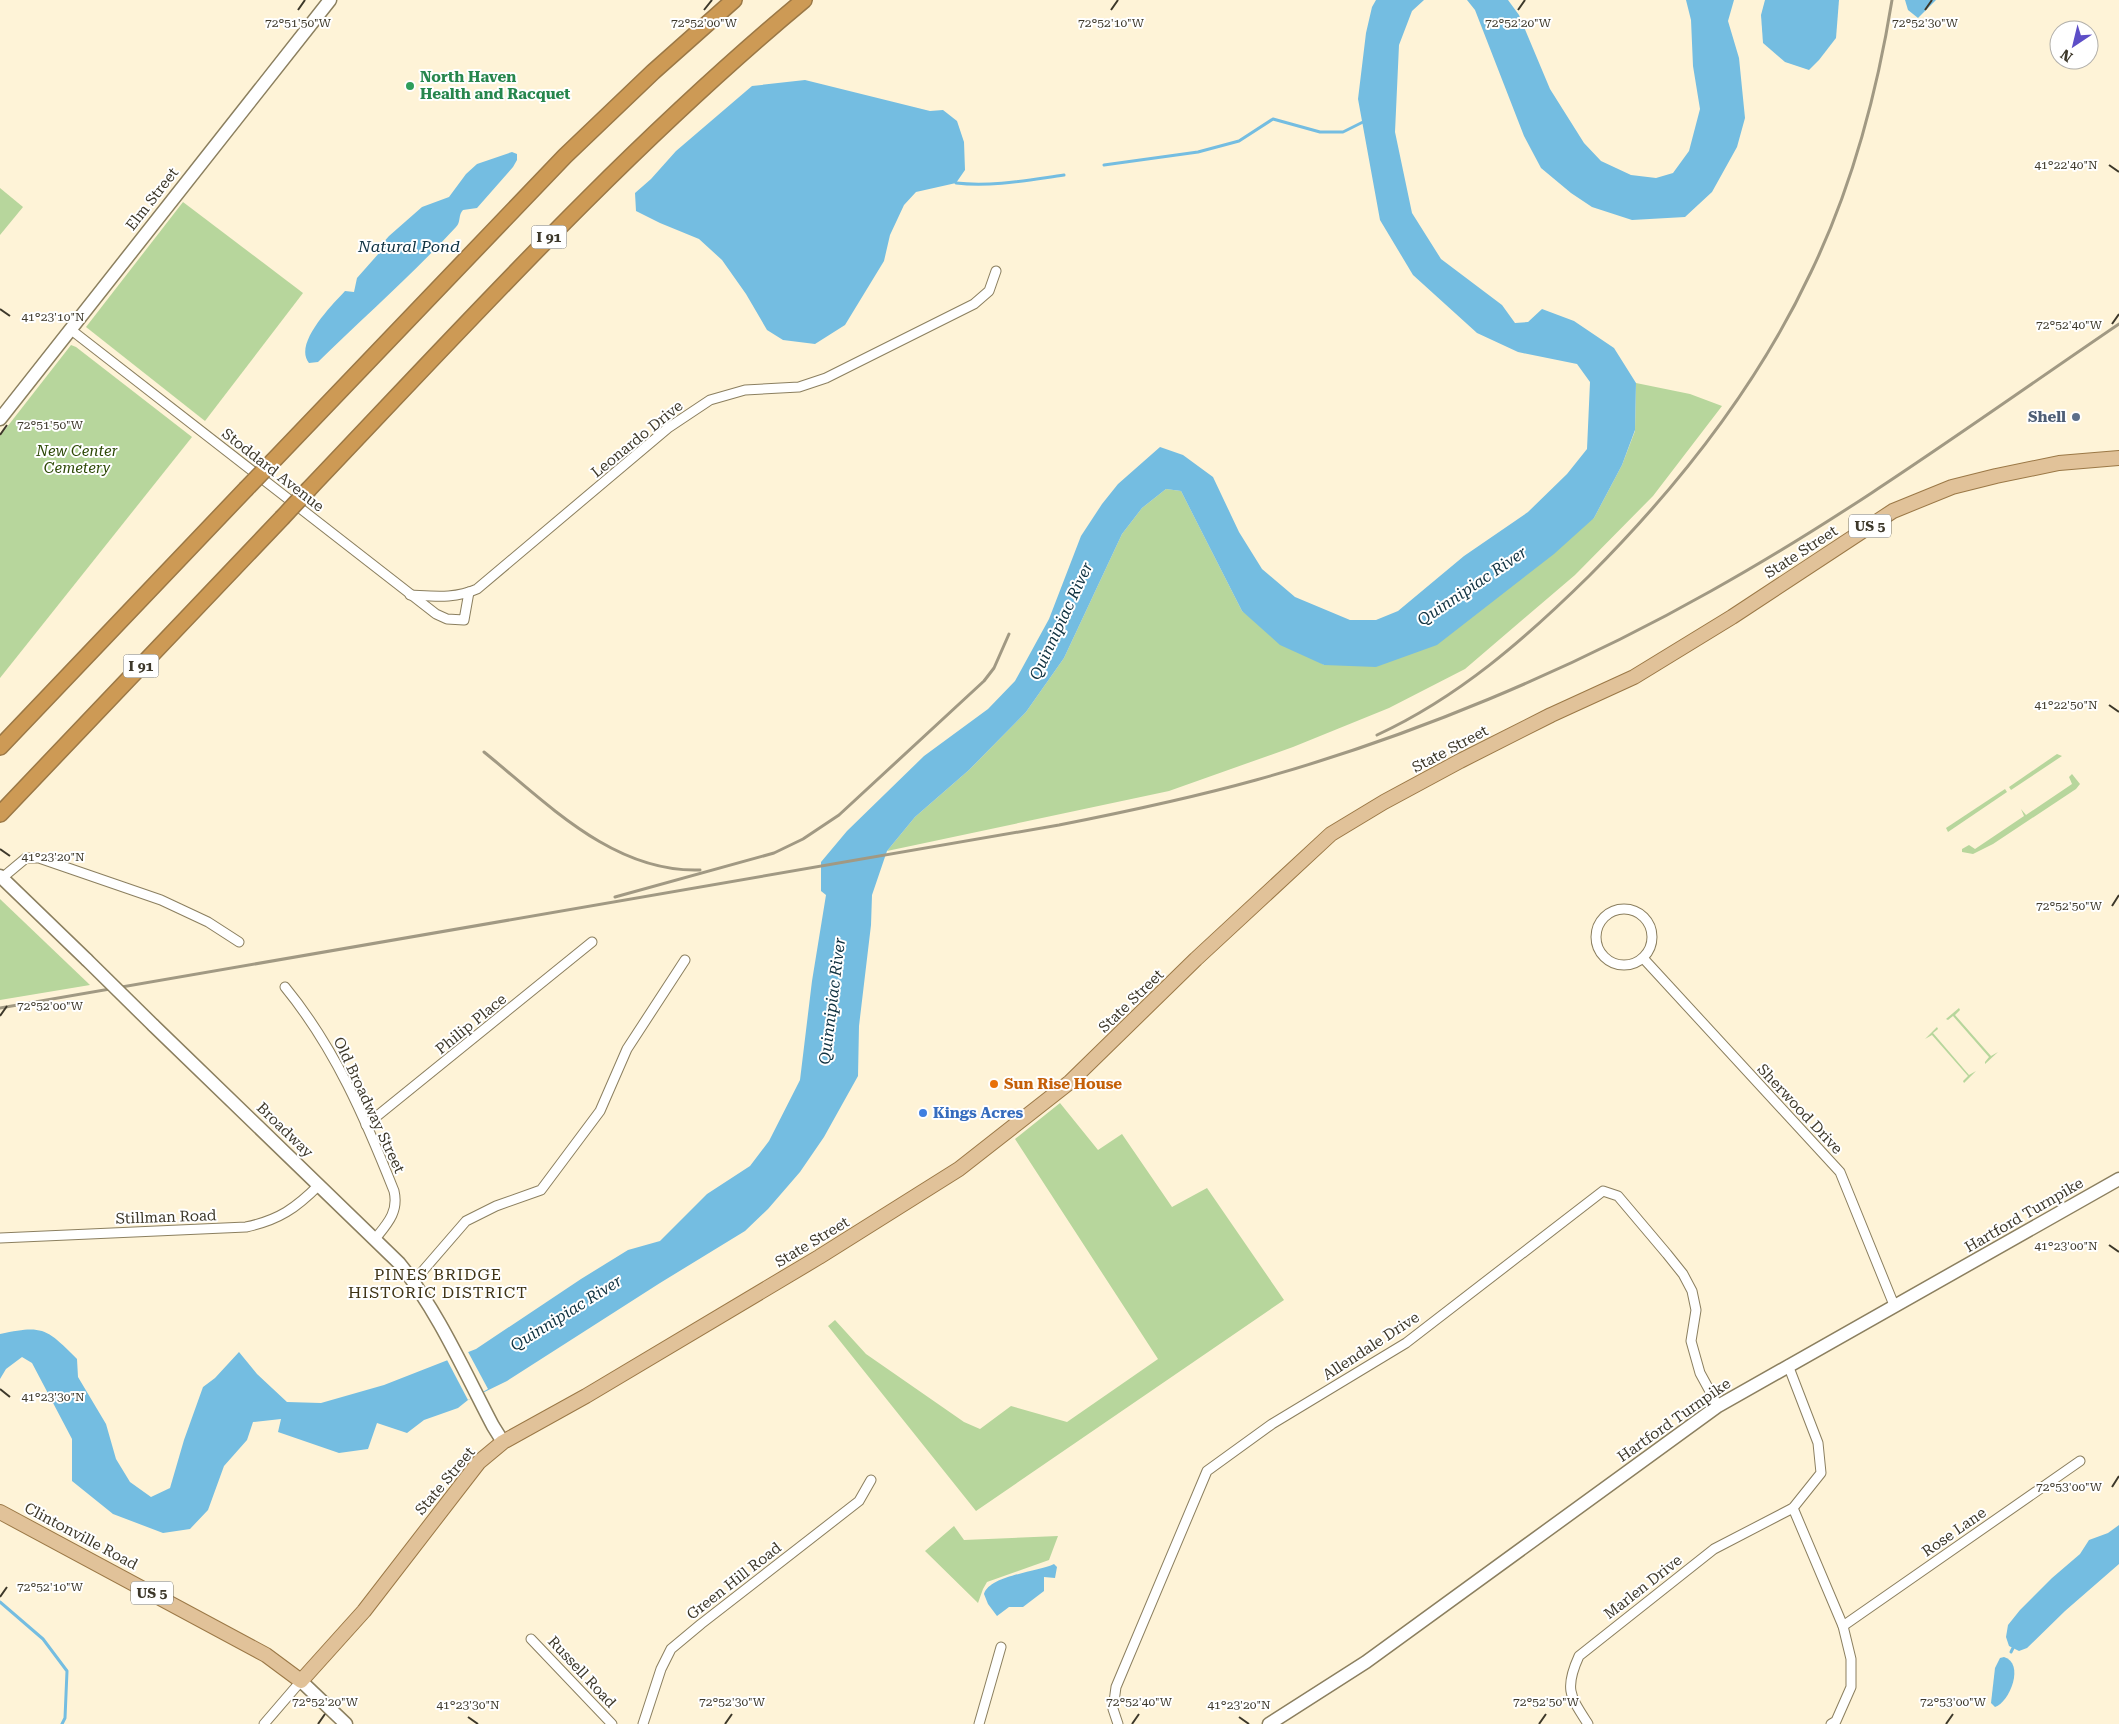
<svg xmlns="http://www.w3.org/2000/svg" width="2119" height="1724" font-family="'Roboto Serif',serif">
<rect width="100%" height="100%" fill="#fef3d7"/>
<g fill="#b7d69c">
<polygon points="0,188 23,207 0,235"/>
<polygon points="183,202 303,293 205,421 86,327"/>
<polygon points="71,345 76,347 192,437 0,678 0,436"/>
<polygon points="1636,383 1690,394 1722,406 1653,496 1575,575 1465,669 1389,708 1293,747 1169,791 887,851 915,817 969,770 1026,712 1064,658 1122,534 1142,508 1166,489 1181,491 1242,611 1324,665 1594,518 1622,465 1635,431"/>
<polygon points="2057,754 2062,756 2011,790 2009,787"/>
<polygon points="2072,774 2080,784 2076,789 1993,844 1973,854 1962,852 1962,849 1969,845 1975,849 2024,816 2021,809 2026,815 2072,784 2069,777"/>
<polygon points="2005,789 2007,792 1948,832 1946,828"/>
<polygon points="0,899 90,985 0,1000"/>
<polygon points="1959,1008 1960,1010 1955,1015 1991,1056 1998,1052 1985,1064 1985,1062 1989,1057 1953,1016 1948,1020 1946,1019"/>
<polygon points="1937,1027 1938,1029 1933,1033 1969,1075 1976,1071 1964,1083 1963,1081 1968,1076 1932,1035 1925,1039"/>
<polygon points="1060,1103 1098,1150 1122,1134 1172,1207 1207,1188 1284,1300 976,1511 828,1326 835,1320 866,1354 964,1422 980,1429 1011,1406 1067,1422 1158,1359 1015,1139"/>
<polygon points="954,1526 964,1540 1058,1536 1049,1560 987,1582 983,1589 978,1603 925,1551"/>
</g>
<g fill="#74bde1">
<path d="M1376,0H1424L1412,11L1399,45L1395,132L1412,213L1441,259L1502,305L1515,323L1528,322L1542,309L1574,321L1614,348L1636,383L1635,430L1622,465L1594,518L1554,554L1437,645L1376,667L1324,665L1280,645L1242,611L1181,491L1166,489L1142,508L1122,534L1064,658L1026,712L969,770L915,817L887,851L872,895L871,925L859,1026L858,1076L824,1137L800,1172L768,1209L745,1231L660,1283L507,1381L468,1400L458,1408L424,1420L407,1433L377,1423L368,1449L339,1453L278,1432L281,1419L253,1422L247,1440L224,1466L208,1510L190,1529L163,1533L113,1514L72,1481V1439L32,1363L22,1357L6,1369L0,1379V1334C43,1325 46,1328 77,1359L78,1377L106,1424L116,1459L130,1482L151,1497L170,1488L184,1440L203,1387L215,1378L239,1352L257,1374L287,1402L321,1403L384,1385L476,1349L581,1279L628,1250L660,1241L707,1194L750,1166L769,1141L800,1080L812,981L826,895L821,891V862L847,831L924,756L988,709L1015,681L1049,619L1081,536L1102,504L1118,484L1160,447L1183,455L1213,477L1239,532L1262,569L1295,597L1350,620H1376L1398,611L1464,556L1528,512L1567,474L1587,449L1590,382L1577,364L1518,352L1477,333L1413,275L1380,220L1358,99L1366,33L1372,7Z"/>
<polygon points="1467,0 1508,0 1519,15 1550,89 1584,143 1601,161 1631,175 1656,178 1673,173 1689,151 1700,109 1693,66 1691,20 1686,0 1734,0 1728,21 1739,58 1745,118 1737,147 1712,192 1685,217 1632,220 1592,207 1571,193 1541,168 1524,136 1475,10"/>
<polygon points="1765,0 1839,0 1836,38 1819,60 1809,70 1785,62 1763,43 1761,15"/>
<polygon points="1905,0 1936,0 1918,18 1908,10"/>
<polygon points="805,80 930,111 943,110 957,121 964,142 965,170 956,183 916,192 904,205 890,235 884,261 845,325 815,344 783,340 767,330 746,294 722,260 699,239 660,223 636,211 635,193 651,179 676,151 752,86"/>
<path d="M512,152L517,154V160L513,167L477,208L463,210C458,215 461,222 456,227C413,274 364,317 318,362L309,363C293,344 332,305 345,291L354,292L357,278L380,252L382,244L389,236L422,207L449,197L466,174L477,164Z"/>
<polygon points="2119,1525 2119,1564 2065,1611 2027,1648 2019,1651 2009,1646 2006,1637 2008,1625 2020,1610 2052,1578 2080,1554 2089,1540 2108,1533"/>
<path d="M1054,1564L1057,1567L1055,1578L1044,1577V1591L1023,1607H1009L997,1616L988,1604L984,1594C990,1575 1038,1572 1054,1564Z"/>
<path d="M2004,1657C2025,1663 2010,1702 1995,1707L1991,1703L1995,1668L2000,1658Z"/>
</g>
<polygon fill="#fef3d7" points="467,1350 488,1389 468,1400 446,1358"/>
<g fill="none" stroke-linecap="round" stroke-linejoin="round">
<g stroke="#74bde1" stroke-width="3">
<polyline points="1104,165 1198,152 1239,141 1273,119 1320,132 1343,132 1365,121"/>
<path d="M956,183C992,187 1028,180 1064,175"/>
<polyline points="0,1602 43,1639 67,1671 65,1718 62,1724"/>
<polyline points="2011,1652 2013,1648"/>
</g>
<g stroke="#8b7f5f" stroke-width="11">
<g id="street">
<polyline points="70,329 436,614 447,619 464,620 469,592"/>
<path d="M410,595C433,596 455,599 477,589L668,428L710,400L745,390L799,387L826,378L974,304L989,291L996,271"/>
<polyline points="2,878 26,858 39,858 161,900 208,922 239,942"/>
<circle cx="1624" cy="937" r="28"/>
<polyline points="1643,958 1840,1172 1894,1305"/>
<path d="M285,987C335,1048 365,1118 394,1191C399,1212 387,1224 375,1239"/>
<polyline points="366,1125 592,942"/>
<path d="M0,1238L246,1227C279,1220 296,1208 319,1185"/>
<polyline points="412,1280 421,1273 466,1221 496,1206 541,1190 600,1111 627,1049 685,960"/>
<polyline points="1793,1508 1843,1626 1851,1659 1851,1687 1836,1721 1831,1724"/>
<polyline points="1843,1626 2080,1461"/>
<polyline points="531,1639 612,1724"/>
<polyline points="264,1724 301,1681"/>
<polyline points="643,1724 661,1669 671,1649 701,1624 859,1501 871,1480"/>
<polyline points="979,1724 1001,1647"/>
<polyline points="1118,1724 1113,1709 1116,1687 1207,1471 1272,1424 1406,1343 1603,1191 1618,1196 1667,1254 1683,1274 1692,1291 1696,1310 1691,1341 1700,1373 1718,1406"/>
<path d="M1588,1724C1570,1696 1564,1689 1579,1656L1714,1549L1793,1508L1821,1473L1818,1443L1788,1365"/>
</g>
</g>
<g stroke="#8b7f5f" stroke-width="15">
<g id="secondary">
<polyline points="0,419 330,0"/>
<polyline points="0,876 87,960"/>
<path d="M153,1025L399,1263C438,1311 464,1371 493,1426L503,1442"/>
<polyline points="301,1681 346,1724"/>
<polyline points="1269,1724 1366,1662 1718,1406 2119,1179"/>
</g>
</g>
<g stroke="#9b7846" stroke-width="16">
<polyline id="primary" points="0,1512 266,1655 301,1681 364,1611 479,1462 503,1442 586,1396 819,1257 959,1169 1070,1082 1196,959 1331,834 1384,802 1460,761 1551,715 1634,677 1732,617 1893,511 1952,487 1996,476 2059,463 2119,458"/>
</g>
<g stroke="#9b7846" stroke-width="18">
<g id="highway">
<polyline points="273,461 565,156 653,72 734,0"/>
<path d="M309,489C469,321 625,149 804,0"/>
<polyline points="0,747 246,489"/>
<polyline points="0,814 282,518"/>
</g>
</g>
<use href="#street" stroke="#fff" stroke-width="9"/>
<use href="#secondary" stroke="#fff" stroke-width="12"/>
<use href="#primary" stroke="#e1c299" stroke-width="14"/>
<use href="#highway" stroke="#cd9a55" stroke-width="15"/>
<g stroke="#a19983" stroke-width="3">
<path d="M1377,735C1459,697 1525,639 1589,576C1678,487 1757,387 1811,272C1852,187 1877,93 1892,0"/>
<path d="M484,752C547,803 613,873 700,870"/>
<polyline points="615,897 774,853 803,839 839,815 984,681 994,668 1009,634"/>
<path d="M0,1008L1059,825C1125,812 1191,798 1256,780C1411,737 1571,670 1711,591C1853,512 1985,415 2119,324"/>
</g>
<g stroke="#8b7f5f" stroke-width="15" stroke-linecap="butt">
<polyline id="secondary-bridge" points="87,960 153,1025"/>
</g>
<g stroke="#9b7846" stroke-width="18" stroke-linecap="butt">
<g id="highway-bridge">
<polyline points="246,489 273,461"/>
<polyline points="282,518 309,489"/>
</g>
</g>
<use href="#secondary-bridge" stroke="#fff" stroke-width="12"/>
<use href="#highway-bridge" stroke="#cd9a55" stroke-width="15"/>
</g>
<path fill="none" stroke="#3d382a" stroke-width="2" d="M298,10L305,0M704,10L712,0M1111,10L1118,0M1518,10L1525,0M1925,10L1932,0M2109,165L2119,172M0,309L10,316M2112,324L2119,314M0,435L7,425M2109,705L2119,712M0,849L10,856M2112,906L2119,895M0,1016L7,1006M2109,1245L2119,1252M0,1389L10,1397M2112,1487L2119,1476M0,1597L7,1587M468,1717L478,1724M1239,1717L1249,1724M318,1724L325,1714M725,1724L732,1714M1132,1724L1139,1714M1539,1724L1546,1714M1946,1724L1953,1714"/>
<circle fill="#2e9e5b" stroke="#fff" stroke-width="2" cx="410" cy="86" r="5"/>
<circle fill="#5c6f8a" stroke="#fff" stroke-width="2" cx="2076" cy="417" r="5"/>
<circle fill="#e8710a" stroke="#fff" stroke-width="2" cx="994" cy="1084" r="5"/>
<circle fill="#3f7fe0" stroke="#fff" stroke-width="2" cx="923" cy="1113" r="5"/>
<g text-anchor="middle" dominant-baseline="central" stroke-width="4" stroke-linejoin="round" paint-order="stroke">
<g fill="#fff" stroke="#77746a" stroke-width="1">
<rect x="531.5" y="225.5" width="35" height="23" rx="4"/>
<rect x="1849" y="514.5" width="42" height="23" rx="4"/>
<rect x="123.5" y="654.5" width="35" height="23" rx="4"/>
<rect x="131" y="1581.5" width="42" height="23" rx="4"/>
</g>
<g font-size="14" font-weight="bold" fill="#3d382a">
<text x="549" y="237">I 91</text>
<text x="1870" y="526">US 5</text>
<text x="141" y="666">I 91</text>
<text x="152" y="1593">US 5</text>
</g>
<g font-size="15" font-weight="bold" fill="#27864d" stroke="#fff" text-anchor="start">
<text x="420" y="77">North Haven<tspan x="420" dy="17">Health and Racquet</tspan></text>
</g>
<g font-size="15" fill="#3d382a" stroke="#fff">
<text transform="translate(152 199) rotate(-52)">Elm Street</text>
<text transform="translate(637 439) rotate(-39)">Leonardo Drive</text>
<text transform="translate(273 470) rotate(38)">Stoddard Avenue</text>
<text transform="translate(1801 552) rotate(-33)">State Street</text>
<text transform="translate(1450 749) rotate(-28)">State Street</text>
<text transform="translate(1131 1001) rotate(-44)">State Street</text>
<text transform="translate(471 1024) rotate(-39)">Philip Place</text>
<text transform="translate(369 1105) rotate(65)">Old Broadway Street</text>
<text transform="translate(1800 1109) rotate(47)">Sherwood Drive</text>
<text transform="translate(285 1130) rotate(44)">Broadway</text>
<text transform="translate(2024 1215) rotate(-30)">Hartford Turnpike</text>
<text transform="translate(166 1217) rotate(-2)">Stillman Road</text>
<text transform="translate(812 1242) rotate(-31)">State Street</text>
<text transform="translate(1371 1346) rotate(-33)">Allendale Drive</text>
<text transform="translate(1674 1420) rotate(-35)">Hartford Turnpike</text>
<text transform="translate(445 1481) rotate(-50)">State Street</text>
<text transform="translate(1954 1532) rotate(-35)">Rose Lane</text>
<text transform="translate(81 1536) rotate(28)">Clintonville Road</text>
<text transform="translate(734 1581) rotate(-38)">Green Hill Road</text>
<text transform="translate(1643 1587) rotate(-38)">Marlen Drive</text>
<text transform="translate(582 1672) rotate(47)">Russell Road</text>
</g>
<g font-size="15" font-weight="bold" fill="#4e5e75" stroke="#fff" text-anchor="end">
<text x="2066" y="417">Shell</text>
</g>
<g font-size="15" font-style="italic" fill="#2c4805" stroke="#fff">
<text x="77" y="451">New Center<tspan x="77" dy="17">Cemetery</tspan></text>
</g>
<g font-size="15" font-weight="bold" fill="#c56008" stroke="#fff" text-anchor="start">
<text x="1004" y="1084">Sun Rise House</text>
</g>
<g font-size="15" font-weight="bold" fill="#366cbe" stroke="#fff" text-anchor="start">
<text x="933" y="1113">Kings Acres</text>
</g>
<g font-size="16" font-style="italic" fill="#103241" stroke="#fff">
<text x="409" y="246">Natural Pond</text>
<text transform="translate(1472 586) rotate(-34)">Quinnipiac River</text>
<text transform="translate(1061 621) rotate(-65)">Quinnipiac River</text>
<text transform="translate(832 1001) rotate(-83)">Quinnipiac River</text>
<text transform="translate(566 1313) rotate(-32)">Quinnipiac River</text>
</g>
<g font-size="16" letter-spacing="1" fill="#3e3315" stroke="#fff">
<text x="438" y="1274">PINES BRIDGE<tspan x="438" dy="18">HISTORIC DISTRICT</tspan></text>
</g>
</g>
<g font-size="12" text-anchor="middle" fill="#3d382a" stroke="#fff" stroke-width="4" stroke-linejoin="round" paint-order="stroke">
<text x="298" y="27">72°51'50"W</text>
<text x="704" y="27">72°52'00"W</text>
<text x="1111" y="27">72°52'10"W</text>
<text x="1518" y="27">72°52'20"W</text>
<text x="1925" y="27">72°52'30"W</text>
<text x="2066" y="169">41°22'40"N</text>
<text x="53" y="321">41°23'10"N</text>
<text x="2069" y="329">72°52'40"W</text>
<text x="50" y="429">72°51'50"W</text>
<text x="2066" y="709">41°22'50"N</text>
<text x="53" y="861">41°23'20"N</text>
<text x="2069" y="910">72°52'50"W</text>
<text x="50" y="1010">72°52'00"W</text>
<text x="2066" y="1250">41°23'00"N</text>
<text x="53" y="1401">41°23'30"N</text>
<text x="2069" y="1491">72°53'00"W</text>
<text x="50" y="1591">72°52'10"W</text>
<text x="325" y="1706">72°52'20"W</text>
<text x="732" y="1706">72°52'30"W</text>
<text x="1139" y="1706">72°52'40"W</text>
<text x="1546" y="1706">72°52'50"W</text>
<text x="1953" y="1706">72°53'00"W</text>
<text x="468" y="1709">41°23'30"N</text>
<text x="1239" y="1709">41°23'20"N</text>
</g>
<g transform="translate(2074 45) rotate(215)"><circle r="24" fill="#ffffff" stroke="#b1afaa"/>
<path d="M0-4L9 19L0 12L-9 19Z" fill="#5d4ec7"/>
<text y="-8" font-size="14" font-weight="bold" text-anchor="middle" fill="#3d382a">N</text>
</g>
</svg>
